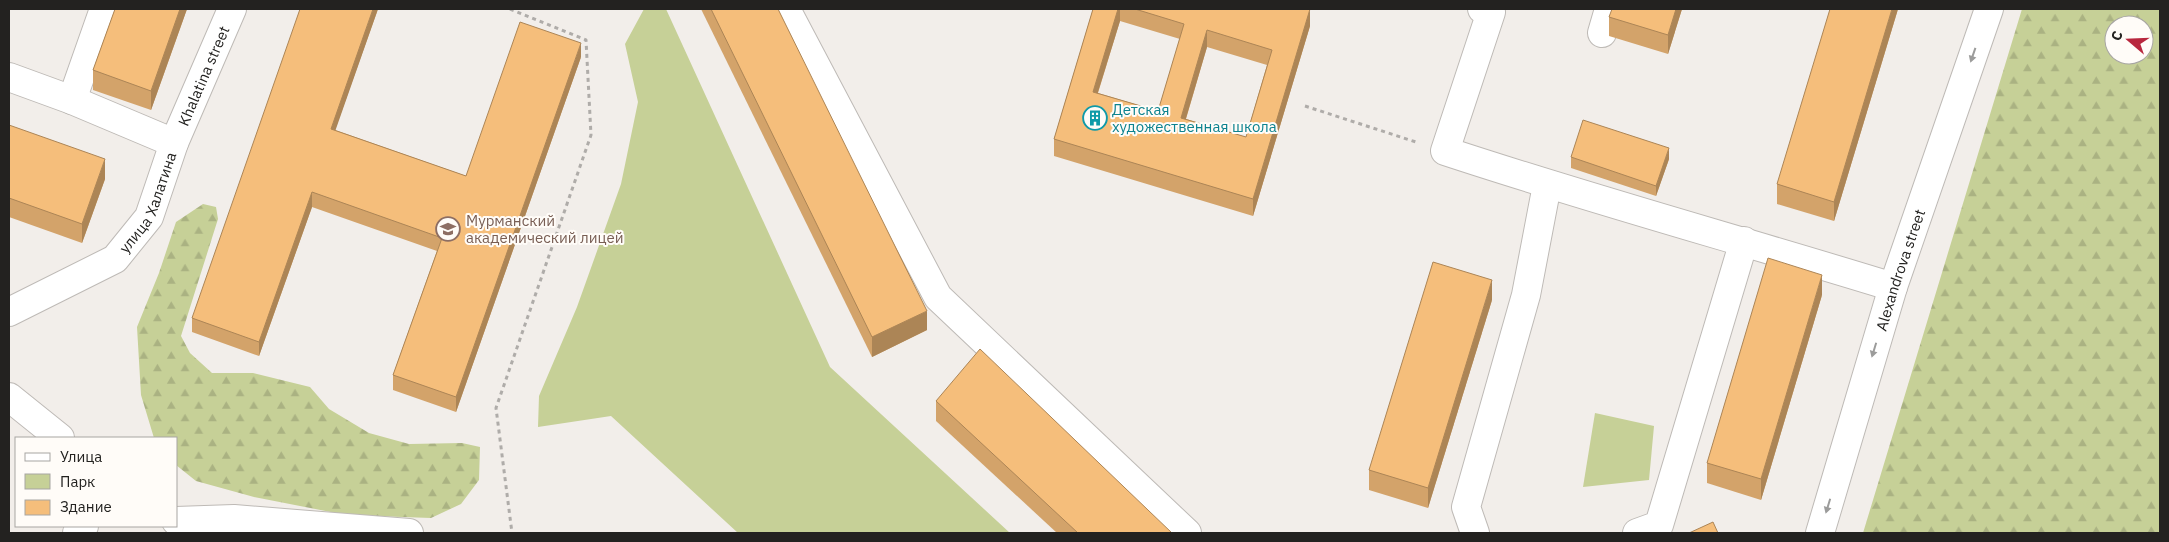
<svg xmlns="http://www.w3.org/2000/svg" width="2169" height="542" font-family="'IBM Plex Sans',sans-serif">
<defs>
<pattern id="forest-firs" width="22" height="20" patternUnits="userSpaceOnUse" patternTransform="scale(1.25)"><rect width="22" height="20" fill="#c6d097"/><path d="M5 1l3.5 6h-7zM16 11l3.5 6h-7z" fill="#aab282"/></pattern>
</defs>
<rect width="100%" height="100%" fill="#f2eeea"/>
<g fill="#c6d097">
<polygon points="644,9 666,9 830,367 1010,533 738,533 611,416 538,427 539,396 577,307 621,184 638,102 625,44"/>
<polygon points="1595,413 1654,426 1649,480 1583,487"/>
</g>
<g fill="url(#forest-firs)" fill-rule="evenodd">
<path d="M2022,9H2160V533H1863ZM2114,25H2144V55H2114Z"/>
<polygon points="203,204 216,207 218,219 181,336 190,353 212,373 253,373 310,387 329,409 369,433 409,444 462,443 480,447 479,480 461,504 431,518 346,515 254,497 196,481 176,465 176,438 154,438 141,395 137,327 159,273 176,222"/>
</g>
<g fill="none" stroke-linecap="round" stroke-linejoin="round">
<g stroke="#bebab6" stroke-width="30">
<g id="minor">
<polyline points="786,9 938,297 1187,533"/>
<path d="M1482,9L1491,12L1445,151C1593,200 1744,241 1893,287"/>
<polyline points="1602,33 1609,9"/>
<polyline points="9,77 72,100 174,143"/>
<polyline points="72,100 104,9"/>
<path id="s1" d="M9,312L115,259L149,217L174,143L232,9"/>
<polyline points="9,397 60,438"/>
<polyline points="176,521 234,519 409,533"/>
<polyline points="77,533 84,526"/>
<polyline points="1475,533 1466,507 1526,295 1547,185"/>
<polyline points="1637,533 1659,525 1744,241"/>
<path id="s2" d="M1820,533L1893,287L1989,9"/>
</g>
</g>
<g stroke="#afaca9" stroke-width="3" stroke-dasharray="4 4" stroke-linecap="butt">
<polyline points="510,9 586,40 591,135 496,408 512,533"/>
<polyline points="1305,106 1416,142"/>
</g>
<use href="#minor" stroke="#fff" stroke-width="28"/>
</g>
<g fill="#d3a36a" fill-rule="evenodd">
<polygon points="115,9 187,9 151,110 93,90 93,70"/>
<polygon points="378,9 335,130 466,176 581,57 456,412 393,390 393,375 437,251 312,207 259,356 192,332 192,318"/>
<polygon points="701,9 778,9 927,330 872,357"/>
<path d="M1093,9H1309L1310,26L1253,216L1054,156V139ZM1120,21L1180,39L1158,111L1098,93ZM1207,47L1267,65L1246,137L1186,119Z"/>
<polygon points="1682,9 1668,54 1609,36 1609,17"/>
<polygon points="1898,9 1834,221 1777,204 1777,184"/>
<polygon points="9,125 105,179 82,243 9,217"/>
<polygon points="1571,157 1669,159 1656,196 1571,168"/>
<polygon points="1822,295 1761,500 1707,483 1707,463"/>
<polygon points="1492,300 1428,508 1369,490 1369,470"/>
<polygon points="936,401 1172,533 1057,533 936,421"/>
</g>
<g fill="#ac8556">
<polygon points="180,9 187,9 151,110 151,91"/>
<polygon points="373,9 378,9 331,143 331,129"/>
<polygon points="1118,9 1120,9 1120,21 1093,108 1093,92"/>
<polygon points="1310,9 1310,26 1253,216 1253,199"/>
<polygon points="1676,9 1682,9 1668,54 1668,35"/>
<polygon points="1892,9 1898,9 1834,221 1834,202"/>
<polygon points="1207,30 1207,47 1181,135 1181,118"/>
<polygon points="581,43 581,57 456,412 456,397"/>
<polygon points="1669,148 1669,159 1656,196 1656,186"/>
<polygon points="105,159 105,179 82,243 82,224"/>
<polygon points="312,192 312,207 259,356 259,342"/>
<polygon points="1822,275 1822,295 1761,500 1761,479"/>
<polygon points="1492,280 1492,300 1428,508 1428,488"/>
<polygon points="927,311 927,330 872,357 872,337"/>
</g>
<g fill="#f5be7b" stroke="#ac8556" fill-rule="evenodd">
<polygon points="115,9 180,9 151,91 93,70"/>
<polygon points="300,9 373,9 331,129 466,176 520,22 581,43 456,397 393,375 442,238 312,192 259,342 192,318"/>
<polygon points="711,9 778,9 927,311 872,337"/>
<path d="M1093,9H1118L1093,92L1158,111L1184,24L1135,9H1310L1253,199L1054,139ZM1207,30L1272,50L1246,137L1181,118Z"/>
<polygon points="1612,9 1676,9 1668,35 1609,17"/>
<polygon points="1830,9 1892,9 1834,202 1777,184"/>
<polygon points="1583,120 1669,148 1656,186 1571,157"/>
<polygon points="9,125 105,159 82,224 9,198"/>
<polygon points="1768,258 1822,275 1761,479 1707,463"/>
<polygon points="1433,262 1492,280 1428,488 1369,470"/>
<polygon points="980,349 1172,533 1078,533 936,401"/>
<polygon points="1713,522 1718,533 1689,533"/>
</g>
<defs><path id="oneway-solid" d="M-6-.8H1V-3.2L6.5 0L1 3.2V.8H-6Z" transform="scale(1.25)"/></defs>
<g fill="#9c9c9b">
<use href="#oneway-solid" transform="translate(1973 55) rotate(109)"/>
<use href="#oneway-solid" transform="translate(1874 350) rotate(107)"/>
<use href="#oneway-solid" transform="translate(1828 506) rotate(107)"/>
</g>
<defs>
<g id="building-ring" transform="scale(1.25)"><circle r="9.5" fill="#fffcf8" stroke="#0f9aa8" stroke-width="1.5"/><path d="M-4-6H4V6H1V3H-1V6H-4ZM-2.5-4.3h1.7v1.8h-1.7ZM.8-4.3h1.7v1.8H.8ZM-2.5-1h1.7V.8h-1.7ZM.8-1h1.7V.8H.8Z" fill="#0f9aa8"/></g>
<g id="school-ring" transform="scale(1.25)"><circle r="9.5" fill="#fffcf8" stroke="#8d6e63" stroke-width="1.5"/><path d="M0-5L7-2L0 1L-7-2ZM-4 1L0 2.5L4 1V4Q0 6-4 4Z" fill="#8d6e63"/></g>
</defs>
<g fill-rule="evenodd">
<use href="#building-ring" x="1095" y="118"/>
<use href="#school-ring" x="448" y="229"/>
</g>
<g text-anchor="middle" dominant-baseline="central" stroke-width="4" stroke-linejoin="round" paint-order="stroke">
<g font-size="15" fill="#232220" stroke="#fffcf8">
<text stroke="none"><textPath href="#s1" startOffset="324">Khalatina street</textPath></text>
<text stroke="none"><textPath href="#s1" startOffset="185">улица Халатина</textPath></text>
<text stroke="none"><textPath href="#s2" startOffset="275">Alexandrova street</textPath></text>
</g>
<g font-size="15" fill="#0d838f" stroke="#fffcf8" text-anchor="start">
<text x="1112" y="109">Детская<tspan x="1112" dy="17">художественная школа</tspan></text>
</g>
<g font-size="15" fill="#785e54" stroke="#fffcf8" text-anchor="start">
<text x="466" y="220">Мурманский<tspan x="466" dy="17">академический лицей</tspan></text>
</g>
</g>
<rect width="2169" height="542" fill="none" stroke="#232220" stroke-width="20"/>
<rect x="15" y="437" width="162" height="90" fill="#fffcf8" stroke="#a7a5a2"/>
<rect x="25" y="453" width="25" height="8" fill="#ffffff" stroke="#a7a5a2"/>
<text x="60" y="462" font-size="15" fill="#232220">Улица</text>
<rect x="25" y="474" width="25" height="15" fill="#c6d097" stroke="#a7a5a2"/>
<text x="60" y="487" font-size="15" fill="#232220">Парк</text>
<rect x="25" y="500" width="25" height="15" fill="#f5be7b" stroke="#a7a5a2"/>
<text x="60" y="512" font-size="15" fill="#232220">Здание</text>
<g transform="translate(2129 40) rotate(289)"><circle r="24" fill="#fffcf8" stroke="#a7a5a2"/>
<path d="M0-4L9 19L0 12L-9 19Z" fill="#b8273e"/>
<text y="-8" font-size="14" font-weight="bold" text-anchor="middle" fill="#232220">С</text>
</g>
</svg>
